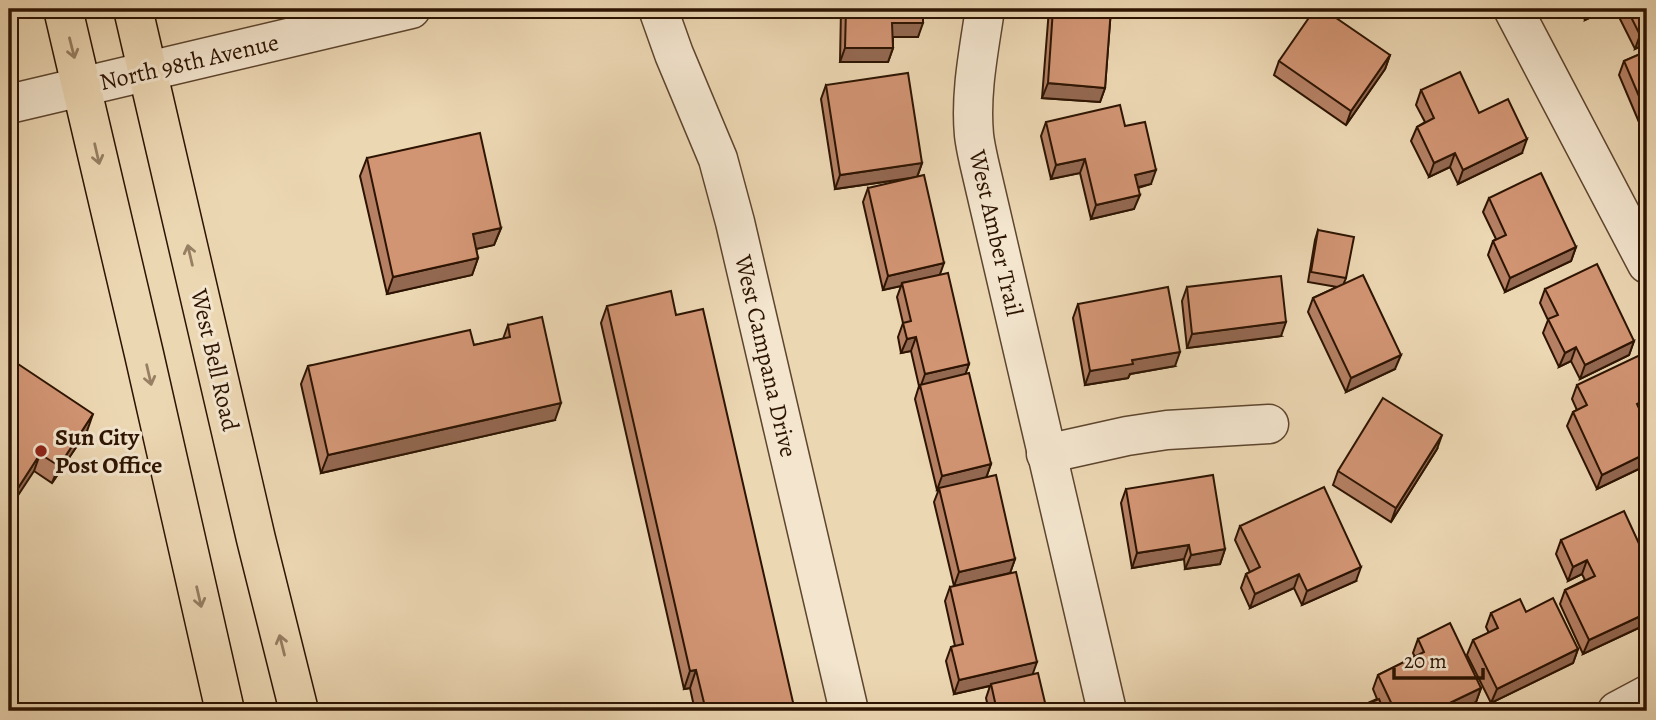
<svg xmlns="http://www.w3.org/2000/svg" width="1656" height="720" font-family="Alegreya,serif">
<rect width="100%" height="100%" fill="#ecd7b3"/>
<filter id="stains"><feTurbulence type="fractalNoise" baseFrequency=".00286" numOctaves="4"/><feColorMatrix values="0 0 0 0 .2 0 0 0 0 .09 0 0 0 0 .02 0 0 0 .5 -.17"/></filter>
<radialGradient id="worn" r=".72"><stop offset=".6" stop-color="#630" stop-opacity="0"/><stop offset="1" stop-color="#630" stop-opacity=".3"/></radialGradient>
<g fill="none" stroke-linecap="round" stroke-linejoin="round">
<g stroke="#5d452e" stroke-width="41">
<g id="minor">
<polyline points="658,9 674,54 718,159 735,222 849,711"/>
<path d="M985,9C979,50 970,93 974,135C975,144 977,153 979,162L1107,711"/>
<polyline points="1513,9 1647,264"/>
<polyline points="9,104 411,9"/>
<polyline points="1046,454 1127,436 1167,430 1269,424"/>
<polyline points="1617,711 1647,695"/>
</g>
</g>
<g stroke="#2d1402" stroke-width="41">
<g id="major">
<polyline points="63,9 144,354 225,711"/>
<polyline points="133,9 256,539 299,711"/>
</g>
</g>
<use href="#minor" stroke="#f3e5ce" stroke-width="38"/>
<use href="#major" stroke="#ecd7b3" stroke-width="38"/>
</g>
<g fill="#b58064" stroke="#2d1402" stroke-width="2">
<polygon points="841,9 923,9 918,37 893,37 893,48 888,62 840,62"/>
<polygon points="1049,9 1111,9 1105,88 1100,102 1042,98"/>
<polygon points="1579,9 1608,9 1585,20"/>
<polygon points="1615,9 1647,9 1647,43 1635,49"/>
<polygon points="1647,51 1647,141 1619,75 1624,61"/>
<polygon points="1390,55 1385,69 1346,125 1274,75 1279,61"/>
<polygon points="826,85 922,163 917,177 835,189 821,99"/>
<polygon points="1421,90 1479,113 1522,153 1458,184 1450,167 1429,177 1411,141 1417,127 1425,122 1416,105"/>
<polygon points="1046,122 1125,126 1151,184 1138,188 1134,209 1091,219 1080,173 1051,179 1041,136"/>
<polygon points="367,158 501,228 494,245 476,249 478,258 472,275 387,294 360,176"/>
<polygon points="868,188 940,274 969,364 965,374 991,464 986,478 1015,559 1010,573 954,586 934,502 939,489 937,490 915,399 919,386 911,351 901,353 898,337 903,323 897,297 901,286 883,290 863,202"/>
<polygon points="1489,198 1576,247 1571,261 1505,292 1488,255 1493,241 1496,239 1483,212"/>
<polygon points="1318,230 1346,278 1344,283 1395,369 1346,392 1308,312 1313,298 1337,287 1308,282 1315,240"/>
<polygon points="1187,287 1281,336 1187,348 1182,301"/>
<polygon points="1545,289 1634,341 1629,355 1580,379 1571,361 1559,367 1543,333 1548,320 1540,303"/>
<polygon points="1078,304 1175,366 1130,374 1128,378 1085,385 1073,318"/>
<polygon points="607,306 676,315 795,711 695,711 690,688 684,689 601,323"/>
<polygon points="508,325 555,420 321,473 301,384 308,366 474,345 503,339"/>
<polygon points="9,358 87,431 52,483 34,471"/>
<polygon points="1577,385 1647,411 1642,414 1647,426 1647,465 1597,489 1567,426 1573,412 1577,410 1572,399"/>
<polygon points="1437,449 1391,522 1333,485 1338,471"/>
<polygon points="1126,489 1225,549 1220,564 1185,569 1184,559 1132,568 1121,503"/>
<polygon points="1647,521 1647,552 1640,536 1645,522"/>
<polygon points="1240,526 1356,581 1302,605 1294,588 1250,608 1241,588 1246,574 1250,572 1235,540"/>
<polygon points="1561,540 1647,561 1647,624 1583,654 1560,604 1565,590 1585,580 1582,574 1568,581 1556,554"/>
<polygon points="950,587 1032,675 1047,711 989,711 986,698 990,686 954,694 946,661 951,647 955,646 945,601"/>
<polygon points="1526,612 1578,649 1573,663 1491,703 1467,655 1473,640 1489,633 1486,627 1491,613"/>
<polygon points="1418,639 1481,688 1476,702 1457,711 1350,711 1377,699 1373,689 1378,675 1415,657 1413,653"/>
</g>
<g fill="#936851" stroke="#2d1402" stroke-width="2">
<polygon points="1589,9 1608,9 1585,20"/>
<polygon points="892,23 923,23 918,37 887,37"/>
<polygon points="1647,32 1647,43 1635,49 1640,35"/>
<polygon points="845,48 893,48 888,62 840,62"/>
<polygon points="1390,55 1385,69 1346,125 1351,111"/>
<polygon points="1048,83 1105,88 1100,102 1042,98"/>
<polygon points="1527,139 1522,153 1458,184 1463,170"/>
<polygon points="1455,153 1450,167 1429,177 1434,163"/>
<polygon points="1085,159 1080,173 1051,179 1056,165"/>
<polygon points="922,163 917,177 835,189 840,175"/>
<polygon points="1156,170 1151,184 1130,189 1135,175"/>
<polygon points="1140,195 1134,209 1091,219 1096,205"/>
<polygon points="501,228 494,245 467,251 473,234"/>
<polygon points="1576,247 1571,261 1505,292 1510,278"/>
<polygon points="478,258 472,275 387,294 393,277"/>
<polygon points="944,263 939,277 902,283 901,286 883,290 888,276"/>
<polygon points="1286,322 1281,336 1187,348 1192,334"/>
<polygon points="916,337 911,351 901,353 907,339"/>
<polygon points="1634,341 1629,355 1580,379 1585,365"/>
<polygon points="1576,347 1571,361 1559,367 1565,353"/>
<polygon points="1180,352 1175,366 1130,374 1128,378 1085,385 1090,371 1132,360"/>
<polygon points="1401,355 1395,369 1346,392 1351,378"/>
<polygon points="969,364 964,378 920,388 925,374"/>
<polygon points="1647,399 1647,411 1632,418 1637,404"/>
<polygon points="561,403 555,420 321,473 328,455"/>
<polygon points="93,414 87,431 52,483 59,466"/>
<polygon points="1442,435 1437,449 1391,522 1396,508"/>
<polygon points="1647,453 1647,465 1597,489 1602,475"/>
<polygon points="40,454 34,471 9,509 9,502"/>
<polygon points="991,464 986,478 937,490 942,476"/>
<polygon points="1189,545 1184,559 1132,568 1137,553"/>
<polygon points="1225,549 1220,564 1185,569 1191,555"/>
<polygon points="1015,559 1010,573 954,586 959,572"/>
<polygon points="1587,560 1582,574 1568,581 1573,567"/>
<polygon points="1361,567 1356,581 1302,605 1307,591"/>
<polygon points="1299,574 1294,588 1250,608 1255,594"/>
<polygon points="1647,613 1647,624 1583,654 1589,640"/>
<polygon points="1578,649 1573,663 1491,703 1497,689"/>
<polygon points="1037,662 1032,676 954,694 959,680"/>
<polygon points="696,670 690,688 684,689 690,671"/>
<polygon points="1481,688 1476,702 1457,711 1433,711"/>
</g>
<g fill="#d29574" stroke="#2d1402" stroke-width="2">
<polygon points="846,9 923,9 923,23 892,23 893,48 845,48"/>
<polygon points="1053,9 1111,9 1105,88 1048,83"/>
<polygon points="1315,9 1323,9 1390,55 1351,111 1279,61"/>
<polygon points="1627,9 1647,9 1647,32 1640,35"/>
<polygon points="1647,51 1647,115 1624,61"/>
<polygon points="1460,72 1479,113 1508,99 1527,139 1463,170 1455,153 1434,163 1417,127 1434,118 1421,90"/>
<polygon points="908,73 922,163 840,175 826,85"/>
<polygon points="1120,105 1125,126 1145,122 1156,170 1135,175 1140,195 1096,205 1085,159 1056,165 1046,122"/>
<polygon points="480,133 501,228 473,234 478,258 393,277 367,158"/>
<polygon points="1541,173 1576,247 1510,278 1493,241 1506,235 1489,198"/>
<polygon points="924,175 944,263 888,276 868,188"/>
<polygon points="1318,230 1354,237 1346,278 1311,272"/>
<polygon points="1597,264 1634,341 1585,365 1576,347 1565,353 1548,319 1558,315 1545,289"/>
<polygon points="948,273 969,364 925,374 916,337 907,339 903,323 911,321 902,283"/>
<polygon points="1363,275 1401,355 1351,378 1313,298"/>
<polygon points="1281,276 1286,322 1192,334 1187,287"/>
<polygon points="1168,287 1180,352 1132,360 1133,364 1090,371 1078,304"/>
<polygon points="671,291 676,315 703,309 795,711 706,711 696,670 690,671 607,306"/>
<polygon points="542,317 561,403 328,455 308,366 470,330 474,345 510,337 508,325"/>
<polygon points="1640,355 1647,369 1647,399 1637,404 1647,426 1647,453 1602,475 1573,412 1587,405 1577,385"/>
<polygon points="9,358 93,414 59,466 40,454 9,502"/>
<polygon points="969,373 991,464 942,476 920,385"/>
<polygon points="1383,398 1442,435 1396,508 1338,471"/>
<polygon points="996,475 1015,559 959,572 939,488"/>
<polygon points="1213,475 1225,549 1191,555 1189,545 1137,553 1126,489"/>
<polygon points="1324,487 1361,567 1307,591 1299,574 1255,594 1246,574 1260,567 1240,526"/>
<polygon points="1624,511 1647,561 1647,613 1589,640 1565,590 1595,576 1587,560 1573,567 1561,540"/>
<polygon points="1016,572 1037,662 959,680 951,647 963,644 950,587"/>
<polygon points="1553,598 1578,649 1497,689 1473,640 1498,628 1491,613 1520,599 1526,612"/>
<polygon points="1450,623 1481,688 1433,711 1395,711 1378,675 1424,652 1418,639"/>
<polygon points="1038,673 1047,711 997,711 991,684"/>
<polygon points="1379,699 1384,711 1350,711"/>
</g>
<defs><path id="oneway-shaft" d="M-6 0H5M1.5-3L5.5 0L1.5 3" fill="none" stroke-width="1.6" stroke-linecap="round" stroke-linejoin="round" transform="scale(1.75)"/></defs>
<g stroke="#967f63">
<use href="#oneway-shaft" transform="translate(72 48) rotate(76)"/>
<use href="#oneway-shaft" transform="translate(97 154) rotate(77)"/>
<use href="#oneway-shaft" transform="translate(190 255) rotate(-103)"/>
<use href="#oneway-shaft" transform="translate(149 375) rotate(77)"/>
<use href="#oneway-shaft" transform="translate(199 597) rotate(77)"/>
<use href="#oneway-shaft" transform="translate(282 645) rotate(-104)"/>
</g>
<circle fill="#8f2418" stroke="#f3e5ce" stroke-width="2.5" cx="41" cy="451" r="7"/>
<g text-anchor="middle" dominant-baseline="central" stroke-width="6" stroke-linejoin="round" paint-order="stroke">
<g font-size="24" fill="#2d1402" stroke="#f3e5ce">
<text transform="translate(189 62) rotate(-13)">North 98th Avenue</text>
<text transform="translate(996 233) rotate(77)">West Amber Trail</text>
<text transform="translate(766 356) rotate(77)">West Campana Drive</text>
<text transform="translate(215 360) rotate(77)">West Bell Road</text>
</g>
<g font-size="24" font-weight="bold" fill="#2d1402" stroke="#f3e5ce" text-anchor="start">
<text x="55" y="437">Sun City<tspan x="55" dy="28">Post Office</tspan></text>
</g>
</g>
<rect width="1656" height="720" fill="none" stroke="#ecd7b3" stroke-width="35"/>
<rect x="10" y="10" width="1635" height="699" fill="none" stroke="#2d1402" stroke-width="3.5"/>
<rect x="18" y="18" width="1621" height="685" fill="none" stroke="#2d1402" stroke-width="2"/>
<path d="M1394 668v10h89v-10" fill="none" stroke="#2d1402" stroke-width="3.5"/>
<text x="1404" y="668" font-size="21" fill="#2d1402" stroke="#f3e5ce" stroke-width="5" paint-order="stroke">20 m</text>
<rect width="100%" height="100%" filter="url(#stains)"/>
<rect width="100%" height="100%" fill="url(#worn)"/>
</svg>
